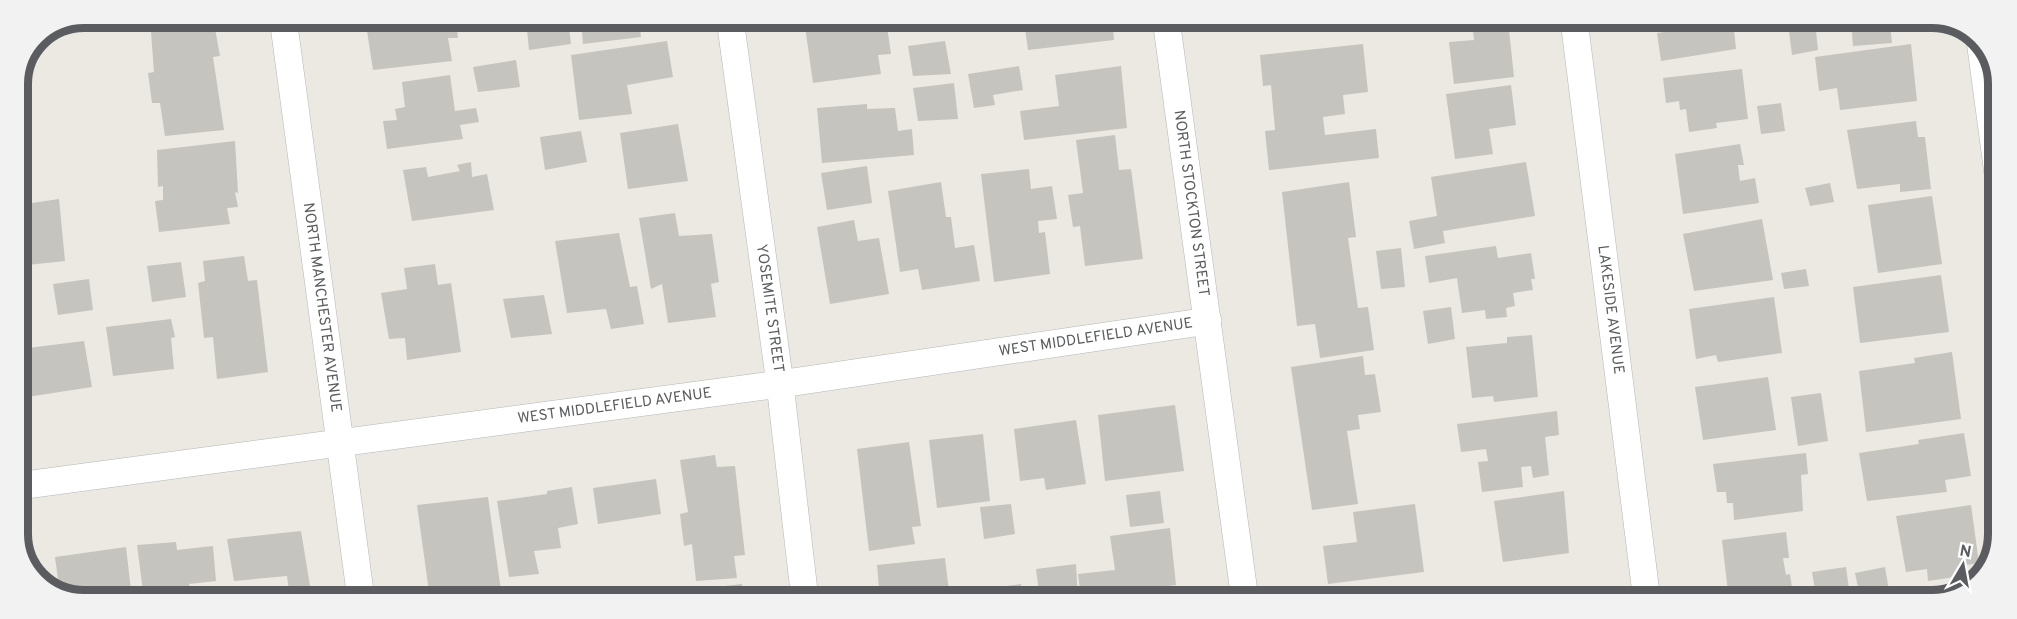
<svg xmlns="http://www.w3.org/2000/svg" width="2017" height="619" font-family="Overpass,sans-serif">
<rect width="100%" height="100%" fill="#ebe9e1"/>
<g fill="#c6c4be">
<polygon points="365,18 456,18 458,38 448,38 452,61 373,70"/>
<polygon points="526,19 568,19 571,44 529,50"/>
<polygon points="581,19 665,19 666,26 640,28 641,37 583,44"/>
<polygon points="862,19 886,19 891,54 878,55 881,74 813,83 805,26"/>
<polygon points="1041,19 1112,19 1114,40 1028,50 1025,28 1042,26"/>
<polygon points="1472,20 1508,20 1514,77 1454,84 1449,42 1474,40"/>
<polygon points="1692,20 1733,20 1736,49 1661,61 1657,33 1694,28"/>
<polygon points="1851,20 1903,20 1903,24 1890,25 1892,43 1853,46"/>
<polygon points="1815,21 1818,50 1792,55 1788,24"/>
<polygon points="214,23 220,56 213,57 224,130 165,136 160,103 152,103 148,73 154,72 151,32"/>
<polygon points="667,41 673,77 627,85 632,114 579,120 571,55"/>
<polygon points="945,41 951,74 913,76 908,46"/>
<polygon points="1363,44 1368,92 1343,95 1345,114 1323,117 1325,135 1376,129 1379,158 1269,170 1265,131 1275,130 1271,85 1263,86 1260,55"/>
<polygon points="1911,44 1917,101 1840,110 1837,88 1819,91 1815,57"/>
<polygon points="516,60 520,87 478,92 473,67"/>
<polygon points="1019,66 1023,90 993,95 995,105 974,108 968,74"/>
<polygon points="1121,66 1127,128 1024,140 1020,111 1059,106 1055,75"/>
<polygon points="1742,69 1748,119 1716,123 1717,128 1689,132 1686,109 1680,110 1679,101 1666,103 1663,78"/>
<polygon points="450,75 455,111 476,108 479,122 460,125 463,139 387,149 383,121 397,120 395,109 405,107 402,82"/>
<polygon points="954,83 958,119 918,121 913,88"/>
<polygon points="1511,85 1516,125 1489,129 1493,154 1455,159 1446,94"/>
<polygon points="1781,103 1785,131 1761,134 1757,106"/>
<polygon points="867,104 867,109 895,108 898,131 912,129 914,155 822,163 817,108"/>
<polygon points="1916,121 1918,137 1925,137 1931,189 1900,192 1900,184 1857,189 1847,130"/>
<polygon points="678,124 688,181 628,189 620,133"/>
<polygon points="581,131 587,162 545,170 540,137"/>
<polygon points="1115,135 1119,170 1131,169 1143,259 1085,266 1080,226 1073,227 1068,195 1083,193 1076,140"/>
<polygon points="18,137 29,196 18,197"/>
<polygon points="235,141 238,193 235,192 238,207 227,208 230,224 159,232 155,201 163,200 163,186 158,187 157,150"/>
<polygon points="1740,144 1744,165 1738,165 1740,181 1755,178 1759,203 1683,214 1675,154"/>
<polygon points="471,162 472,177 487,174 494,210 412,221 403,170 426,167 428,177 460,171 457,165"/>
<polygon points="1526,162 1535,216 1443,231 1445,243 1414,249 1409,221 1437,216 1431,177"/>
<polygon points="867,166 872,203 827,210 821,173"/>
<polygon points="1029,169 1031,189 1052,186 1057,219 1038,221 1039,233 1045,232 1050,274 994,282 981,174"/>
<polygon points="941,182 946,217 951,217 955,248 974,245 980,281 922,290 918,269 900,272 888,191"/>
<polygon points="1349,182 1356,237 1348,238 1358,308 1368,307 1374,350 1320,358 1315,324 1297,326 1282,192"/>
<polygon points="1830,183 1834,202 1810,206 1805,188"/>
<polygon points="1932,196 1942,264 1878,273 1868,205"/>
<polygon points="59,199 65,261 18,266 18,205"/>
<polygon points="675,213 679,236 712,234 719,282 711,284 716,317 668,323 662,284 651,289 639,218"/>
<polygon points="1762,219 1773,280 1694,291 1683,234"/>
<polygon points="854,220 858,241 879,238 889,294 830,304 817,227"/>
<polygon points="619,233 630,287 637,286 644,324 611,329 606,309 567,313 555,241"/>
<polygon points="1496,246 1498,258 1531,253 1535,279 1531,279 1533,290 1513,293 1515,306 1506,308 1507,317 1486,319 1485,310 1462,313 1457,278 1429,283 1425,256"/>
<polygon points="1401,248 1405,287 1381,289 1376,251"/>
<polygon points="244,256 248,281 257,280 268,372 217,379 213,337 204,338 198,283 205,281 203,261"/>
<polygon points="181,262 186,297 152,302 147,266"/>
<polygon points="435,264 438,285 451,283 461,352 407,360 405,338 389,339 381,293 407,289 404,268"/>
<polygon points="1806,269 1809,286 1784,289 1781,273"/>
<polygon points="1941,275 1949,332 1860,343 1853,287"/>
<polygon points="89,279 93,310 58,315 53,284"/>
<polygon points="544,295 552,334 511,338 503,299"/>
<polygon points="1774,297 1782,353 1718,362 1716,355 1696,359 1689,309"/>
<polygon points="1451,307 1455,339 1428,344 1423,311"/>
<polygon points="171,319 175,337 171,338 174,369 113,376 106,327"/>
<polygon points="1532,335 1538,397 1494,402 1493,396 1472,398 1466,347 1507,343 1507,337"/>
<polygon points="84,341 92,387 27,397 20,349"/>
<polygon points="1952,352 1961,419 1866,432 1859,371 1915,363 1914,358"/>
<polygon points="1363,356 1365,375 1375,374 1381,412 1358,415 1360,429 1347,431 1358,504 1312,510 1291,367"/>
<polygon points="1768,377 1776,430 1703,440 1695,387"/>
<polygon points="1821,393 1828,441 1798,446 1791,397"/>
<polygon points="1175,405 1184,471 1105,481 1098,415"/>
<polygon points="1557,411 1559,435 1545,437 1549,475 1533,478 1531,466 1521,467 1523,487 1482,492 1478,462 1488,461 1486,449 1461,452 1457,424"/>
<polygon points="1076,420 1086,484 1046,490 1044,478 1020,481 1014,429"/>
<polygon points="1964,433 1971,476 1945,480 1947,492 1867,501 1859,453 1919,444 1918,440"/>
<polygon points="983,434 990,501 937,508 929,440"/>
<polygon points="909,442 921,526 912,527 915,544 869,551 857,449"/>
<polygon points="1806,453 1808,474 1801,475 1803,511 1734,520 1733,503 1727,503 1726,492 1717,492 1713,464"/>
<polygon points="715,455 717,467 735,466 745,555 734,556 737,578 696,581 692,544 684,546 680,514 688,512 680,460"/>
<polygon points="656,479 661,514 598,524 593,488"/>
<polygon points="572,487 578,524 558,528 561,548 534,551 539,574 509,577 497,501 547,494 547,491"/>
<polygon points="1160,491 1164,523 1130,527 1126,495"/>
<polygon points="1564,491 1569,553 1503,562 1494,501"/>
<polygon points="488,497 502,598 430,599 417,505"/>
<polygon points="1011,504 1015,534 984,539 980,507"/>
<polygon points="1415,504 1424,572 1328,584 1323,546 1357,542 1353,512"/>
<polygon points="1971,505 1979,563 1960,566 1962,576 1928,581 1927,569 1906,572 1896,516"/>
<polygon points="1170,528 1176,585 1081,597 1078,574 1115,570 1110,536"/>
<polygon points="301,531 312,598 290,599 287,576 234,581 227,539"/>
<polygon points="1786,532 1789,558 1783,558 1786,575 1790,574 1793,595 1729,601 1722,540"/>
<polygon points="176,542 177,550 213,546 216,581 189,584 191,599 144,599 137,545"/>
<polygon points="126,547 132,599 67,599 60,594 55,557"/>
<polygon points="945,558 950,600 880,600 877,565"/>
<polygon points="38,559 41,581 32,575 26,560"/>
<polygon points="1076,564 1078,600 1040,600 1036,569"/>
<polygon points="1846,567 1850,596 1817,601 1812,572"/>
<polygon points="1885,567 1889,591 1860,597 1855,573"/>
<polygon points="742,584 744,599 683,599 681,591"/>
<polygon points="1021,584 1022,600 985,600 984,589"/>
<polygon points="1385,592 1386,600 1333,600 1332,599"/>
<polygon points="1956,592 1933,601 1907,601 1907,599"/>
</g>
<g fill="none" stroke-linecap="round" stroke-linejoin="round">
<g stroke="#b4b6ba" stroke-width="28">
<g id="minor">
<path id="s1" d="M283,18L361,599"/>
<path id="s2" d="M730,19L780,384L805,600"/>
<path id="s3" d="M1166,19L1245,600"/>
<path id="s4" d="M1574,20L1647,601"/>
<polyline points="1980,40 1998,174"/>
<path id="s5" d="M18,486L780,384L1208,321"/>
</g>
</g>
<use href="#minor" stroke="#fff" stroke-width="27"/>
</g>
<g text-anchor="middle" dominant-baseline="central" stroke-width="4.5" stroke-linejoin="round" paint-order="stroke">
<g font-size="15" fill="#5a5c60" stroke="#fff">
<text stroke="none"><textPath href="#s3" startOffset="186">NORTH STOCKTON STREET</textPath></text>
<text stroke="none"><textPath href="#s1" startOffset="292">NORTH MANCHESTER AVENUE</textPath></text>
<text stroke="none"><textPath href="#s2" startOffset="292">YOSEMITE STREET</textPath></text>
<text stroke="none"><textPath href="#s4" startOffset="292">LAKESIDE AVENUE</textPath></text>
<text stroke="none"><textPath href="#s5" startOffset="1088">WEST MIDDLEFIELD AVENUE</textPath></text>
<text stroke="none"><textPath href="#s5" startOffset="602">WEST MIDDLEFIELD AVENUE</textPath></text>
</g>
</g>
<path d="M0 0H2017V619H0ZM84 28H1932A56 56 0 0 1 1988 84V534A56 56 0 0 1 1932 590H84A56 56 0 0 1 28 534V84A56 56 0 0 1 84 28Z" fill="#f2f2f2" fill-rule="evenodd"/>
<path fill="none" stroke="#5a5c60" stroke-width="8" d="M84 28H1932A56 56 0 0 1 1988 84V534A56 56 0 0 1 1932 590H84A56 56 0 0 1 28 534V84A56 56 0 0 1 84 28Z"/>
<g transform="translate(1963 565) rotate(10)" stroke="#ffffff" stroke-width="4.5" paint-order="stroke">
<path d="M0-4.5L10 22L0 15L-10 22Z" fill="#5a5c60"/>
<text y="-9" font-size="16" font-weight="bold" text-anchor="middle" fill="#5a5c60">N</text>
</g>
</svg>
